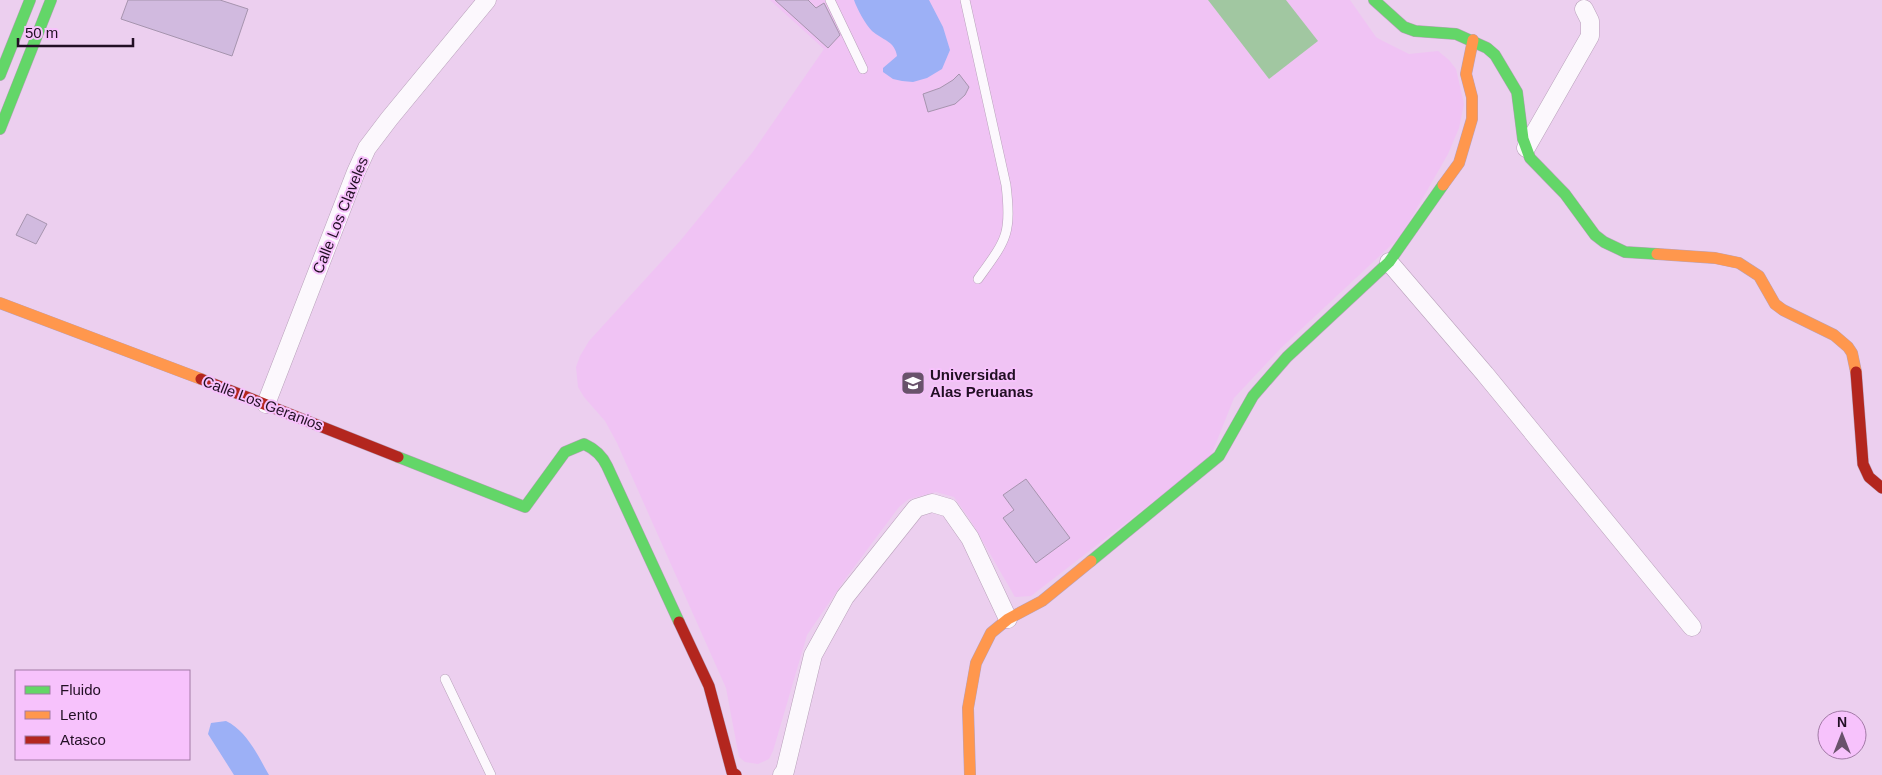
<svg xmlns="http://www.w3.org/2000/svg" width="1882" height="775" font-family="Helvetica,sans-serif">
<rect width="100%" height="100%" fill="#eccfef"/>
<polygon fill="#f0c3f4" points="770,0 1350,0 1376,37 1381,40 1409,54 1438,51 1449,60 1456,69 1464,104 1459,128 1448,154 1401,236 1281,348 1234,398 1210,458 1031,596 1015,597 971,521 954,497 936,492 909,499 899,507 846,578 807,635 773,751 769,759 758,764 745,762 739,757 726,688 617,443 605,421 584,397 578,387 576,367 580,356 589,341 680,241 752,153 824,49"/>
<polygon fill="#a1c7a1" points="1208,0 1286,0 1318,41 1269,79"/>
<g fill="#9cb0f6">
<path d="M854,0H929L943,27L950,50L942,69L927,78L913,82L902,81L893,79L883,72V68L897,56C895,41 882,40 872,31C866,25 857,9 854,0Z"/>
<path d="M226,721C247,731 258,756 269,775H234L208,734L211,723Z"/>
</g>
<g fill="#d1badf" stroke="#a694ae">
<polygon points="128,0 220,0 248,9 232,56 121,19"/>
<polygon points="775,0 808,0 816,8 824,3 840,35 828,48"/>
<polygon points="959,74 969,87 965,95 955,104 928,112 923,94 940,88 953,80"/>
<polygon points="27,214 47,224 36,244 16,235"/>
<polygon points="1026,479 1070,538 1036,563 1003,518 1014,510 1003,495"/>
</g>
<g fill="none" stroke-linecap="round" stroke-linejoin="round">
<g stroke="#b8a1ba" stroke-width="10">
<g id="lane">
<polyline points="830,0 863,69"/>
<path d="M965,0L1006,185C1012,235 1006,240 978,279"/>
<polyline points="445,679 491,775"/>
</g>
</g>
<g stroke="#b8a1ba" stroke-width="19">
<g id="street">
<polyline points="1526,148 1590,36 1590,21 1584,9"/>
<polyline points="1389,262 1485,374 1692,627"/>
<polyline points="266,404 356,172 367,148 389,119 487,0"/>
<polyline points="782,775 785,771 813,655 845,597 916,508 932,503 949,508 970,538 1008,619"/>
</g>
</g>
<g stroke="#b8a1ba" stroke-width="12">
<g id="fast">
<polyline points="1374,0 1404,27 1415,31 1456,34 1487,48 1495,55 1517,92 1523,139 1530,158 1565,194 1595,235 1604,242 1625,252 1657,254"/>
<polyline points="0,75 30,0"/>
<polyline points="0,129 51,0"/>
<path d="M398,457L525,507L565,452L584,444C595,449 602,455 607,466L679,622"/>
<polyline points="1091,561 1219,456 1253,396 1287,357 1389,262 1443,185"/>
</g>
</g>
<g stroke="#b8a1ba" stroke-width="12">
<g id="slow">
<polyline points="1443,185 1459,163 1472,119 1472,97 1466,74 1473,40"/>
<polyline points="1657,254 1715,258 1739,263 1759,276 1775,304 1783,310 1834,335 1848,347 1852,353 1856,372"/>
<polyline points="0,303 201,379"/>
<polyline points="970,775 968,708 976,663 991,633 1008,619 1042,601 1091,561"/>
</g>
</g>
<g stroke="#b8a1ba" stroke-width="12">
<g id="jam">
<polyline points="1856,372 1863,464 1869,477 1882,488"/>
<polyline points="201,379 398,457"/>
<polyline points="679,622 709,686 732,772 736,775"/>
</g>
</g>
<use href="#lane" stroke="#fcf8fd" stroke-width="9"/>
<use href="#street" stroke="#fcf8fd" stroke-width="18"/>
<use href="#fast" stroke="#63d668" stroke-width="11"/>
<use href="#slow" stroke="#ff974d" stroke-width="11"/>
<use href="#jam" stroke="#b3261e" stroke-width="11"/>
</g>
<defs>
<g id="university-square" transform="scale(1.25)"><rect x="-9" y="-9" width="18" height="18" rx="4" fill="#69526b" stroke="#f7c2fc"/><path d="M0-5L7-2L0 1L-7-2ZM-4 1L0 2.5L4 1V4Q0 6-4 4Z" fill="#fff"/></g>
</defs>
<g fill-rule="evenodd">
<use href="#university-square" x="913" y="383"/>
</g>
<g text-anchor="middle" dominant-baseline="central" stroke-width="4" stroke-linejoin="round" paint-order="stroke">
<g font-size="15" fill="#220f24" stroke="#f7c2fc">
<text transform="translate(340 215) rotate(-68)">Calle Los Claveles</text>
<text transform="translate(263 403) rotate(21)">Calle Los Geranios</text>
</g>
<g font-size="15" font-weight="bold" fill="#220f24" stroke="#f7c2fc" text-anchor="start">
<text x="930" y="374">Universidad<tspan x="930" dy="17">Alas Peruanas</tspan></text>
</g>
</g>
<rect x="15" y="670" width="175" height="90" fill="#f7c2fc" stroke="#a27aa6"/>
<rect x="25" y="686" width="25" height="8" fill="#63d668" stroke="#a27aa6"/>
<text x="60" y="695" font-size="15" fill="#220f24">Fluido</text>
<rect x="25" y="711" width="25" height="8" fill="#ff974d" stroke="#a27aa6"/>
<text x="60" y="720" font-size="15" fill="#220f24">Lento</text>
<rect x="25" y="736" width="25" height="8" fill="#b3261e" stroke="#a27aa6"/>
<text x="60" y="745" font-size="15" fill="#220f24">Atasco</text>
<g transform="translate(1842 735)"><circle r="24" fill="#f7c2fc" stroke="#a27aa6"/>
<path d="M0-4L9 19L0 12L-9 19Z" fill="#69526b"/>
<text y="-8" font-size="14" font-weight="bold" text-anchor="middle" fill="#220f24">N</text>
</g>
<path d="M18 38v8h115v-8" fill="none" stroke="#220f24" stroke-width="2.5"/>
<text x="25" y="38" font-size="15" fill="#220f24" stroke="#f7c2fc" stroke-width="4" paint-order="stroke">50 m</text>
</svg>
